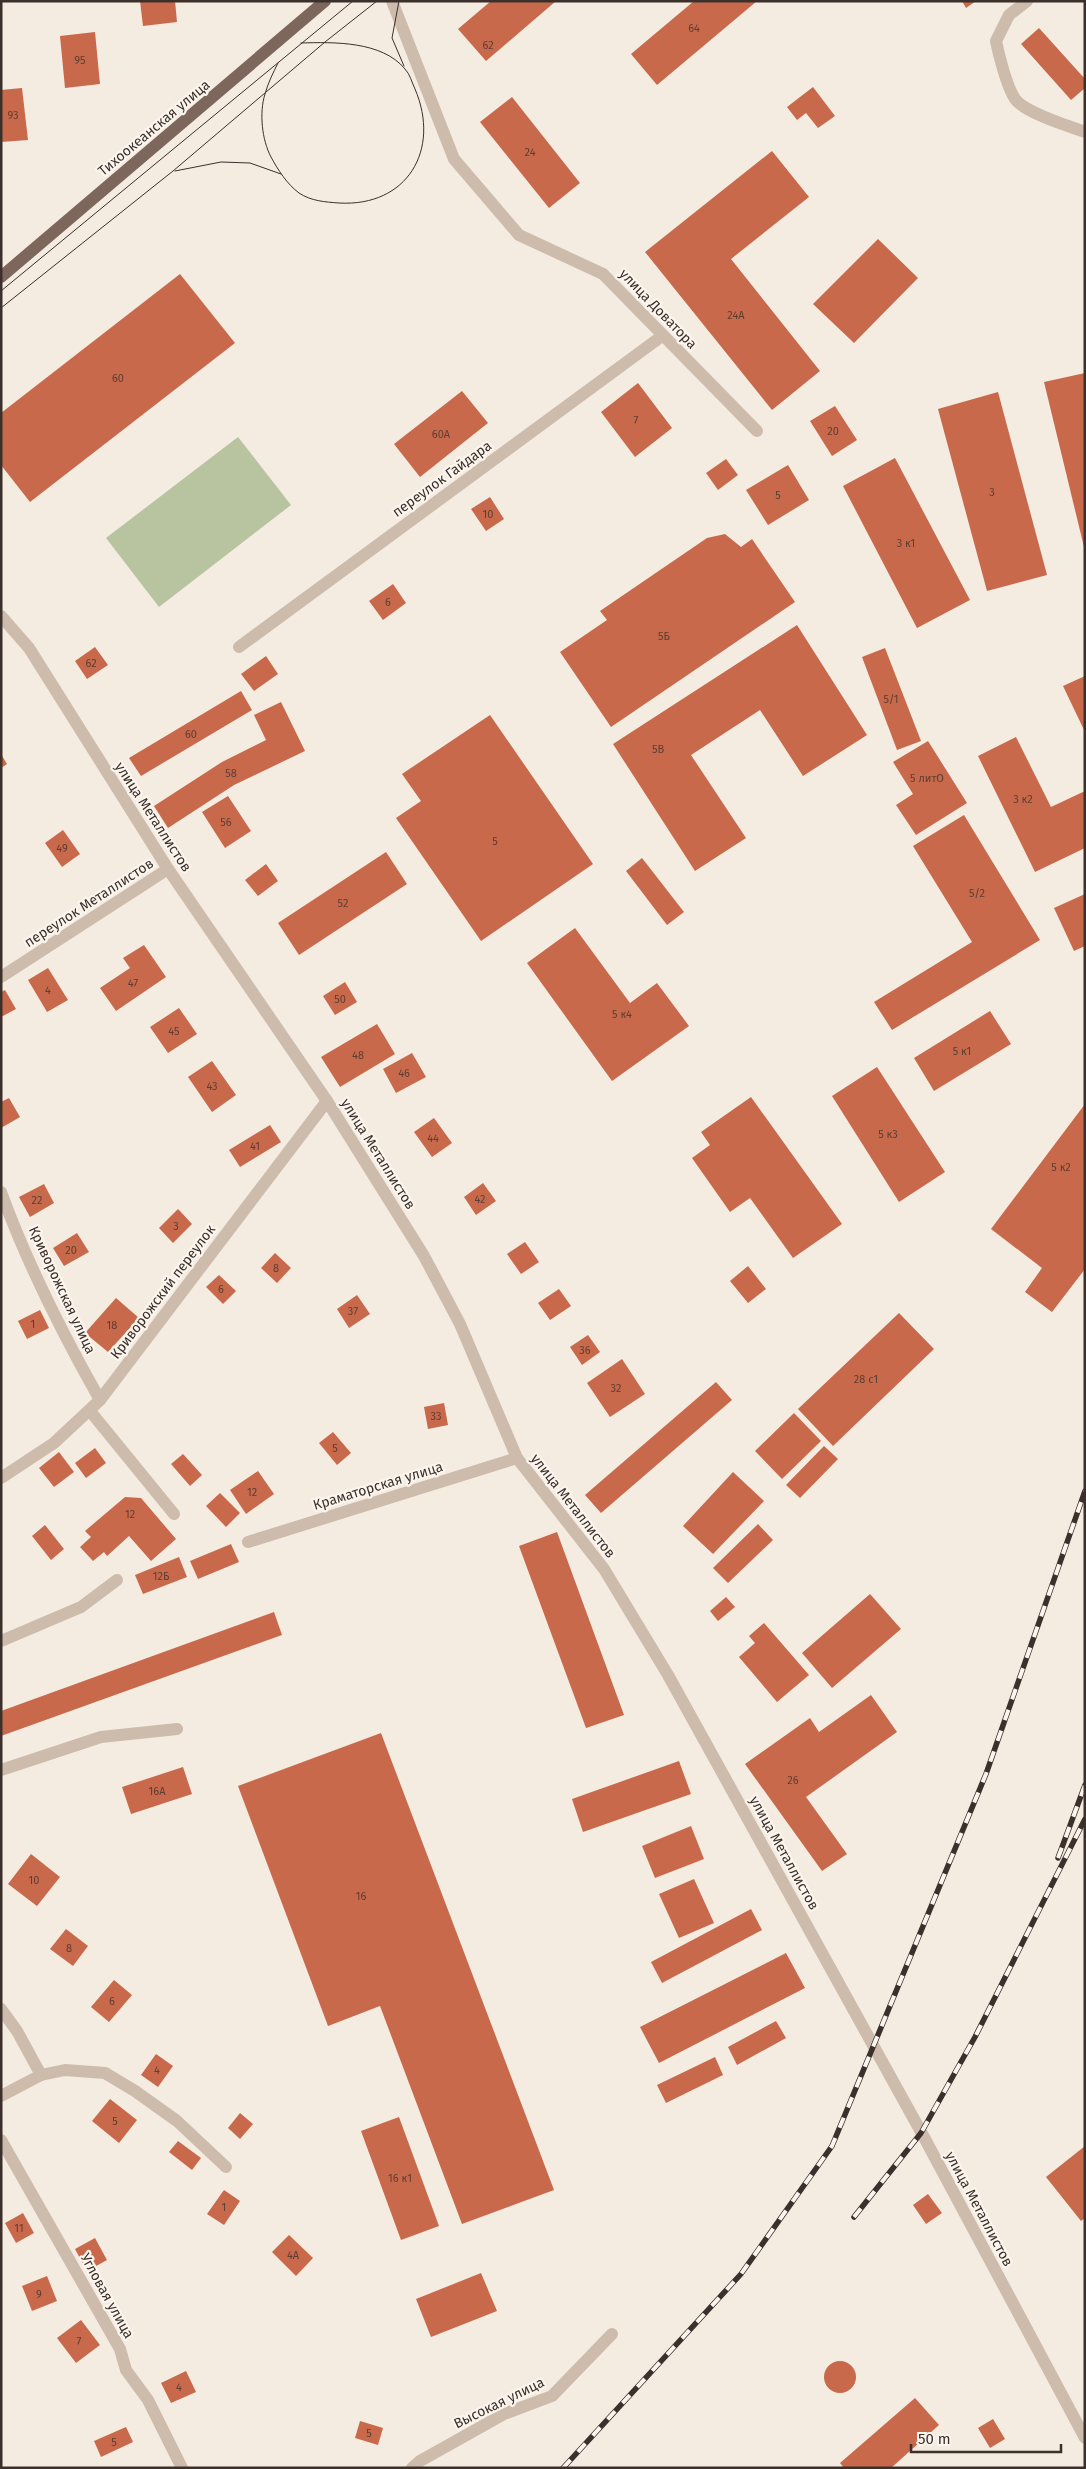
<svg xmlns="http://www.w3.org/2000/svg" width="1086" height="2469" font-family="'Fira Sans',sans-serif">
<rect width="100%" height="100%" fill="#f4ebe1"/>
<polygon fill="#b8c4a0" points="238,437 291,505 159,607 106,538"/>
<g fill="#c8694b">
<polygon points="140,1 175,1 177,22 143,26"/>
<polygon points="491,1 556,1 486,61 458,29"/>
<polygon points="694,1 757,1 657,85 631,54"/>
<polygon points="962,1 976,1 966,8"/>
<polygon points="1039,28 1085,79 1085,88 1071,100 1021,44"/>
<polygon points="95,32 100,84 65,88 60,36"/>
<polygon points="813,87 835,116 818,128 806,113 797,120 787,107"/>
<polygon points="22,88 28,140 1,142 1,90"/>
<polygon points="512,97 580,183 549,208 480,122"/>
<polygon points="772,151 809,197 731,259 820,371 772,410 645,252"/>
<polygon points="878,239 918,278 854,343 813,304"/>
<polygon points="180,274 235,343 30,502 1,465 1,413"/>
<polygon points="1085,373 1085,547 1084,547 1044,382"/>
<polygon points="638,383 672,428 635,457 601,412"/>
<polygon points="462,391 488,423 420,477 394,444"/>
<polygon points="998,392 1047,575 987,591 938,409"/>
<polygon points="835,406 857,440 832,456 810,421"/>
<polygon points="895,458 970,600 917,628 843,486"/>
<polygon points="726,459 738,475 718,490 706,473"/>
<polygon points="788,465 809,500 768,525 746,490"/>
<polygon points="490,497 504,519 486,531 471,509"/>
<polygon points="725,534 741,547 752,539 795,602 611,727 560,652 607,620 600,611 707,538"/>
<polygon points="393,584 406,603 383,620 369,601"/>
<polygon points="797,625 867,735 803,776 760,710 691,755 746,838 695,871 613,744"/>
<polygon points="95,647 108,665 87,679 75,661"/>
<polygon points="885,648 921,741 897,750 862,657"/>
<polygon points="266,656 278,674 254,691 241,674"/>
<polygon points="1085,676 1085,732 1063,686"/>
<polygon points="241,691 252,710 141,776 129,758"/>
<polygon points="281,702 305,751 234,785 168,828 154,806 222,762 266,740 254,715"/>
<polygon points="490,715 593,864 481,941 396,818 421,801 402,774"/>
<polygon points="1016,737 1051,807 1085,791 1085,848 1035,872 978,756"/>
<polygon points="928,741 967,803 916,835 896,805 913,794 893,762"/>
<polygon points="1,754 7,764 1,768"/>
<polygon points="228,796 251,831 225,848 202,812"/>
<polygon points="964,815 1040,940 892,1030 874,1002 972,942 913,846"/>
<polygon points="63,830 80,854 62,867 45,843"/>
<polygon points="386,852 407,884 299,955 278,923"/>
<polygon points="642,858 684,912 667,925 626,871"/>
<polygon points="266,864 278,881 258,896 245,880"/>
<polygon points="1085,894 1085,946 1074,951 1054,908"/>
<polygon points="575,928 630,1003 657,983 689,1026 612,1081 527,963"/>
<polygon points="144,945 166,977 116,1011 100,988 130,968 123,958"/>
<polygon points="48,968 68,1000 47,1012 28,980"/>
<polygon points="345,982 357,1002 335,1015 323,996"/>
<polygon points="5,990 16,1009 1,1017 1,992"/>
<polygon points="179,1008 197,1034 168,1053 150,1027"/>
<polygon points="990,1011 1011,1044 934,1091 914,1058"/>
<polygon points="377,1024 395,1054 340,1087 321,1057"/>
<polygon points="412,1053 426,1077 396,1093 383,1069"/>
<polygon points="212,1061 236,1095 212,1112 188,1077"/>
<polygon points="877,1067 945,1172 899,1202 832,1096"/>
<polygon points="751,1097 842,1224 793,1258 750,1198 730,1212 692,1158 710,1145 701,1132"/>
<polygon points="9,1098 20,1117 1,1128 1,1102"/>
<polygon points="1085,1104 1085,1269 1052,1312 1025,1292 1042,1268 991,1229"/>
<polygon points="434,1118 452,1143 432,1157 414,1132"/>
<polygon points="270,1125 281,1142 240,1167 229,1150"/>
<polygon points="483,1183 496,1201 476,1215 464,1197"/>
<polygon points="44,1184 54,1203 30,1217 19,1197"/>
<polygon points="178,1209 192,1224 173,1243 159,1228"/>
<polygon points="77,1233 89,1252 64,1266 53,1248"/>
<polygon points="525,1242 539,1262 521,1274 507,1254"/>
<polygon points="275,1253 291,1268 277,1283 261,1268"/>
<polygon points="748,1266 766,1289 748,1303 730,1281"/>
<polygon points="219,1275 236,1291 223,1304 206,1287"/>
<polygon points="559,1289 571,1306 550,1320 538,1303"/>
<polygon points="357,1295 370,1314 349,1328 337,1309"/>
<polygon points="116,1298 139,1318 108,1352 85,1333"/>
<polygon points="40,1310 49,1328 27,1339 18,1321"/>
<polygon points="899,1313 934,1349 833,1446 798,1409"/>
<polygon points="588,1335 600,1352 582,1365 570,1347"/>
<polygon points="622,1359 645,1394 610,1417 587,1383"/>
<polygon points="716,1382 732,1400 601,1513 585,1495"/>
<polygon points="444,1403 448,1425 428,1429 424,1407"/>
<polygon points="794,1413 821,1441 782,1479 755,1451"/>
<polygon points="333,1432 351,1453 337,1465 319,1443"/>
<polygon points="824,1446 838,1459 800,1498 786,1485"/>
<polygon points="95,1448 106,1463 86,1478 75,1463"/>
<polygon points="59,1452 74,1472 54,1487 39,1468"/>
<polygon points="183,1454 202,1475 190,1486 171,1464"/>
<polygon points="258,1471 274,1494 246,1514 230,1490"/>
<polygon points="733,1472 764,1501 713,1554 683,1526"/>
<polygon points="220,1493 240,1513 226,1527 206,1506"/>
<polygon points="125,1497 141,1498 176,1539 151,1561 129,1536 107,1556 104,1552 93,1561 80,1547 91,1537 85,1531"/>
<polygon points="758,1524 773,1540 728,1583 713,1568"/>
<polygon points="45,1525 64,1549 51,1560 32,1536"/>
<polygon points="557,1532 624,1715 586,1728 519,1546"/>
<polygon points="231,1544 239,1562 198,1579 190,1561"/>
<polygon points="179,1557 187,1577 143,1594 135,1575"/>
<polygon points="870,1594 901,1629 832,1688 802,1653"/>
<polygon points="726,1597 735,1607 718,1621 710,1611"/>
<polygon points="274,1612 282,1635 1,1736 1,1711"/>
<polygon points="764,1623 809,1675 777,1702 739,1657 755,1643 749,1636"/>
<polygon points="871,1695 897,1732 806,1797 847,1854 822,1871 745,1764 810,1718 819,1732"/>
<polygon points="381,1733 554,2190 462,2224 380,2006 328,2026 238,1786"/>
<polygon points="679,1761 691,1794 583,1832 572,1799"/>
<polygon points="183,1767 192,1794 131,1814 122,1787"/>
<polygon points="691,1826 704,1859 655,1878 642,1846"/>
<polygon points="31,1854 60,1877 37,1906 8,1884"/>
<polygon points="694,1879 714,1923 679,1938 659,1894"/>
<polygon points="751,1909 762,1930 662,1983 651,1962"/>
<polygon points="66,1929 88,1946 73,1966 50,1949"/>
<polygon points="786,1953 805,1988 659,2063 640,2027"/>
<polygon points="114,1980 132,1995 109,2022 91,2007"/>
<polygon points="776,2021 786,2038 737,2065 728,2047"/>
<polygon points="156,2054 173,2066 158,2087 141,2075"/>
<polygon points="715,2057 723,2075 666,2103 657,2085"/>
<polygon points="110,2099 137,2120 119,2143 92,2121"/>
<polygon points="240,2113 253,2124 240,2139 228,2128"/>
<polygon points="399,2117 439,2226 401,2240 361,2131"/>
<polygon points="178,2141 201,2158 192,2170 169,2152"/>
<polygon points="1085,2146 1085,2218 1081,2221 1046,2177"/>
<polygon points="224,2190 240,2201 224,2225 207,2214"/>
<polygon points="928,2194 942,2213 926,2224 913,2205"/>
<polygon points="23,2213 34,2233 16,2243 5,2223"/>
<polygon points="289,2235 313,2258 296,2276 272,2252"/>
<polygon points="95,2238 107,2260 87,2271 75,2249"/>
<polygon points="481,2273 497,2311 431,2337 416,2299"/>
<polygon points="47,2276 57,2301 32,2311 22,2286"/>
<polygon points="81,2320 100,2345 76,2363 57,2338"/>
<circle cx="840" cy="2377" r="16"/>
<polygon points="186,2371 196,2392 171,2403 161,2383"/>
<polygon points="915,2398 939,2425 891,2468 844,2468 840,2463"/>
<polygon points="993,2419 1005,2439 990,2448 978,2428"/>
<polygon points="360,2421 383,2428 378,2445 355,2438"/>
<polygon points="126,2427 133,2442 101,2457 94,2441"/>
</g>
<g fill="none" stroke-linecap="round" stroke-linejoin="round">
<g stroke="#cdbbac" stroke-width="12">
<polyline points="392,1 454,159 519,235 603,274 757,431"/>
<path d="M1027,1L1009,15L996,41C999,56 1007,87 1015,99C1025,113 1069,126 1085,132"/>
<polyline points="1,616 29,648 168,869 327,1101 424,1256 460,1324 517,1458 604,1569 668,1675 925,2139 1085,2438"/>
<polyline points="239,647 662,336"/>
<polyline points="1,977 168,869"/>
<path d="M1,1192C27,1263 62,1333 100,1400"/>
<polyline points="90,1411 174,1514"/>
<polyline points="1,1478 54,1443 100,1400 327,1101"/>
<polyline points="248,1542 517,1458"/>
<polyline points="1,1641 81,1607 117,1580"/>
<polyline points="1,1770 101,1737 177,1729"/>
<polyline points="1,2009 17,2031 41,2075 65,2070 105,2073 135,2091 177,2121 226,2167"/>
<polyline points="1,2096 41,2075"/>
<polyline points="1,2140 120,2349 126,2370 148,2400 182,2468"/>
<polyline points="412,2468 420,2461 504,2414 552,2396 612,2334"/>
</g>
<polyline stroke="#7d675c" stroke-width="12" points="1,277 325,1"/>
<g stroke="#3b302b" stroke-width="1">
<polyline points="399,1 392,38 404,66"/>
<path d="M278,63C273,73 268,83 265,94C259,113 262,140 271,157C278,170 287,184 299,193C311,201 325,202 339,203C407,207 441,150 415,89C412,83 410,74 405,69C382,41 334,42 301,43"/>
<polyline points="175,171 221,162 250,163 281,174"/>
<polyline points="1,291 353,1"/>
<polyline points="1,308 173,171 325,42 377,1"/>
</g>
<g stroke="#3b302b" stroke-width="5.5">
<g id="rail">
<polyline points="1058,1858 1085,1785"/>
<polyline points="854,2217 921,2133 975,2037 1085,1819"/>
<polyline points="563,2468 741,2274 832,2146 986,1774 1085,1491"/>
</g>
</g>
<use href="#rail" stroke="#fbf5ee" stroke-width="4" stroke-dasharray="11" stroke-linecap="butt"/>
</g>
<g text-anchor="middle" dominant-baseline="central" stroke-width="4.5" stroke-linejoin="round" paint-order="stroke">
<g font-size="11" fill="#5e3e33">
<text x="694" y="28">64</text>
<text x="488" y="45">62</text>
<text x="80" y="60">95</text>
<text x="13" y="115">93</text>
<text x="530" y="152">24</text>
<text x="736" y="315">24А</text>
<text x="118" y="378">60</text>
<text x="636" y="420">7</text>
<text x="833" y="431">20</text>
<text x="441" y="434">60А</text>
<text x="992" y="492">3</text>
<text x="778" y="495">5</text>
<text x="488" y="514">10</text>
<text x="906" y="543">3 к1</text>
<text x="388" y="602">6</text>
<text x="664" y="636">5Б</text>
<text x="91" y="663">62</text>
<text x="891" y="699">5/1</text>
<text x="191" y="734">60</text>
<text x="658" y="749">5В</text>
<text x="231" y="773">58</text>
<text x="927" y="778">5 литО</text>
<text x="1023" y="799">3 к2</text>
<text x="226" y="822">56</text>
<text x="495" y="841">5</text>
<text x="62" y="848">49</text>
<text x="977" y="893">5/2</text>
<text x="343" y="903">52</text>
<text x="133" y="983">47</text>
<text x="48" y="990">4</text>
<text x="340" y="999">50</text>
<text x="622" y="1014">5 к4</text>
<text x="174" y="1031">45</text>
<text x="962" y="1051">5 к1</text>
<text x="358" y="1055">48</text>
<text x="404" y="1073">46</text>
<text x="212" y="1086">43</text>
<text x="888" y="1134">5 к3</text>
<text x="433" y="1138">44</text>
<text x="255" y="1146">41</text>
<text x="1061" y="1167">5 к2</text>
<text x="480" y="1199">42</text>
<text x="37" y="1200">22</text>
<text x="176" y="1226">3</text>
<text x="71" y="1250">20</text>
<text x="276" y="1268">8</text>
<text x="221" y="1289">6</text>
<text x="353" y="1311">37</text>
<text x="33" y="1324">1</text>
<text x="112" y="1325">18</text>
<text x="585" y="1350">36</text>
<text x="866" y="1379">28 с1</text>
<text x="616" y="1388">32</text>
<text x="436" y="1416">33</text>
<text x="335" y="1448">5</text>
<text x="252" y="1492">12</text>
<text x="130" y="1514">12</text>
<text x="161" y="1576">12Б</text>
<text x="793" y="1780">26</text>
<text x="157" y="1791">16А</text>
<text x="34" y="1880">10</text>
<text x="361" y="1896">16</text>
<text x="69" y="1948">8</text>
<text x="112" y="2001">6</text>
<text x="157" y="2070">4</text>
<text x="115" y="2121">5</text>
<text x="400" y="2178">16 к1</text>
<text x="224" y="2207">1</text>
<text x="19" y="2228">11</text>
<text x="293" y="2255">4А</text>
<text x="39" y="2294">9</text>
<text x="79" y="2341">7</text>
<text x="179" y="2387">4</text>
<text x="369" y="2433">5</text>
<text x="114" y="2442">5</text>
</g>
<g font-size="14" fill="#3b302b" stroke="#fbf5ee">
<text transform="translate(154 128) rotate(-40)">Тихоокеанская улица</text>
<text transform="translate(658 309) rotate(46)">улица Доватора</text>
<text transform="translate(442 479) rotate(-36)">переулок Гайдара</text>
<text transform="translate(153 817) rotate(57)">улица Металлистов</text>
<text transform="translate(89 903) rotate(-33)">переулок Металлистов</text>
<text transform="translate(378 1154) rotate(58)">улица Металлистов</text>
<text transform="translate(62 1290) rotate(65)">Криворожская улица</text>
<text transform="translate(163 1292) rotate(-53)">Криворожский переулок</text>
<text transform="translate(378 1486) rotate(-17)">Краматорская улица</text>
<text transform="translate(573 1506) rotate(52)">улица Металлистов</text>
<text transform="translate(784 1853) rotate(61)">улица Металлистов</text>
<text transform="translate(979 2209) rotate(62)">улица Металлистов</text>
<text transform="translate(107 2296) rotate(61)">Угловая улица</text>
<text transform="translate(499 2403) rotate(-26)">Высокая улица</text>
</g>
</g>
<rect width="1086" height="2469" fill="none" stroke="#3b302b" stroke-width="5"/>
<path d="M911 2444v8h150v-8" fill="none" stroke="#3b302b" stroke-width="2.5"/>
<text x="918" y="2444" font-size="15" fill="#3b302b" stroke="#fbf5ee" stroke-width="4" paint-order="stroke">50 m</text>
</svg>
